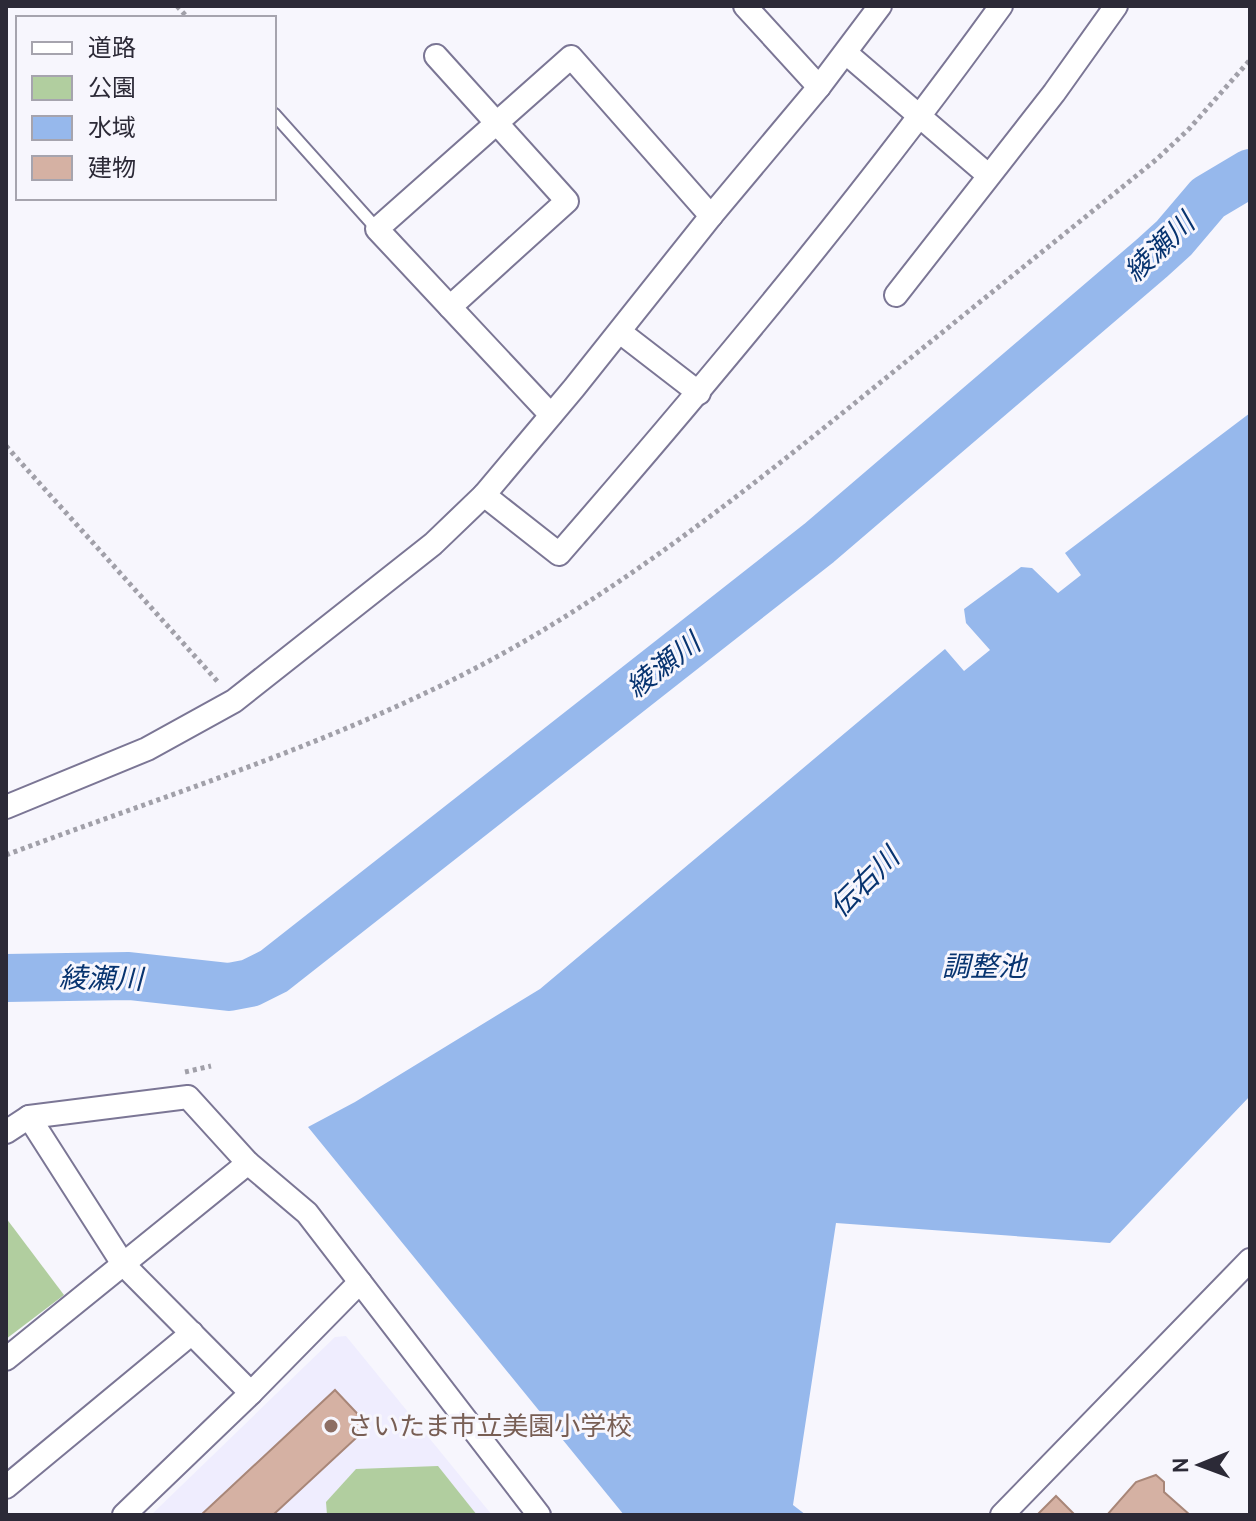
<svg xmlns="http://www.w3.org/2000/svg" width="1256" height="1521" font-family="Cabin,'Noto Sans JP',sans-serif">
<rect width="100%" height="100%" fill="#f7f6fd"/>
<polygon fill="#efedfe" points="346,1336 492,1515 151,1515 335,1337"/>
<g fill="#b1ce9f">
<polygon points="6,1218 64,1295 6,1339"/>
<polygon points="438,1466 477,1515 327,1515 326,1502 356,1469"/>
</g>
<polygon fill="#96b8ec" points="1250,413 1250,1096 1110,1243 836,1223 793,1505 806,1515 624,1515 308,1127 355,1102 540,989 945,649 964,671 990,650 966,623 964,609 1021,567 1032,568 1058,593 1081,575 1065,553"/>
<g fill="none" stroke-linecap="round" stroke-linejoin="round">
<polyline stroke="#96b8ec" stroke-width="48" points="6,978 129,976 229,987 250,983 274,971 819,543 1152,258 1174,238 1208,198 1250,173"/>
</g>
<g fill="#d5b1a3" stroke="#a88678" stroke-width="2">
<polygon points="335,1390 369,1426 273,1515 201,1515"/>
<polygon points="1156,1475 1164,1482 1164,1492 1190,1515 1107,1515 1136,1482"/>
<polygon points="1056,1496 1075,1515 1037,1515"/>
</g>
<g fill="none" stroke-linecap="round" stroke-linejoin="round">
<g stroke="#7b7695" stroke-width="15">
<polyline id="lane" points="274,114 377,229"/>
</g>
<g stroke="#7b7695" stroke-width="26">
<g id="street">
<polyline points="745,6 819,87"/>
<polyline points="846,53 988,175"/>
<polyline points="436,56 567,201 450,307"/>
<polyline points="896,295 1054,93 1116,6"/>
<polyline points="620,332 699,393"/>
<polyline points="551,415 377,229 571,57 711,216"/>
<path d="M484,495L559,554C713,377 863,197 1001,6"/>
<polyline points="6,807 147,749 234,701 433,544 484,495 574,388 711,216 819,87 880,6"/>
<polyline points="29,1117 123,1264 251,1393"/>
<polyline points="6,1132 29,1117 188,1097 248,1163"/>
<polyline points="6,1359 248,1163 307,1213 539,1515"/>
<polyline points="6,1487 192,1333"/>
<polyline points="124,1515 251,1393 360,1282"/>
<polyline points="1002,1515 1250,1260"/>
</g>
</g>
<g stroke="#a1a0a9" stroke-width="5" stroke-dasharray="4 4" stroke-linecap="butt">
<polyline points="177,6 188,18"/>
<polyline points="6,446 218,682"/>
<path d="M6,855C184,788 370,733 535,635C654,564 762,478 871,390C966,313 1062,236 1157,159L1189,129L1250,60"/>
<polyline points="185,1072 211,1066"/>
</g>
<use href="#lane" stroke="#fff" stroke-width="11"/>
<use href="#street" stroke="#fff" stroke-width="22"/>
</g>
<circle fill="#8d6e63" stroke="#f7f6fd" stroke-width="3" cx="331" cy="1426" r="8"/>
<g text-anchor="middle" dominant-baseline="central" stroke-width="6" stroke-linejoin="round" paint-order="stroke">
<g font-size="26" fill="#785e54" stroke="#f7f6fd" text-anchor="start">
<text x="347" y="1426">さいたま市立美園小学校</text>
</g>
<g font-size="28" font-style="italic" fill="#083470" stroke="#f7f6fd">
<text transform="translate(1159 247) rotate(-44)">綾瀬川</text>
<text transform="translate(663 665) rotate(-38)">綾瀬川</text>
<text transform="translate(864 882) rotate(-45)">伝右川</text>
<text x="984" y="966">調整池</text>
<text transform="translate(101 978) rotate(1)">綾瀬川</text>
</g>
</g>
<rect width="1256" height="1521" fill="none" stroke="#2c2a37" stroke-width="16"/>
<rect x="16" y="16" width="260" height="184" fill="#f7f6fd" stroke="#a6a4ae" stroke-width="2"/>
<rect x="32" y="42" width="40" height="12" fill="#ffffff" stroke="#a6a4ae" stroke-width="2"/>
<text x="88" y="56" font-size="24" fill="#2c2a37">道路</text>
<rect x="32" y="76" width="40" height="24" fill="#b1ce9f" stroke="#a6a4ae" stroke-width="2"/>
<text x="88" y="96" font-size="24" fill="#2c2a37">公園</text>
<rect x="32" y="116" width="40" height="24" fill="#96b8ec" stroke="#a6a4ae" stroke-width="2"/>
<text x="88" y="136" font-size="24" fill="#2c2a37">水域</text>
<rect x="32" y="156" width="40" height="24" fill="#d5b1a3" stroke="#a6a4ae" stroke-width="2"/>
<text x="88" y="176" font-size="24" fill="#2c2a37">建物</text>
<g transform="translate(1200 1465) rotate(269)" stroke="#f7f6fd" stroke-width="6" paint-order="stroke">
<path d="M0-6L14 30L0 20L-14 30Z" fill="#2c2a37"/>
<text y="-12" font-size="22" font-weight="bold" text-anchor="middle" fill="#2c2a37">N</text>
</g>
</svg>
